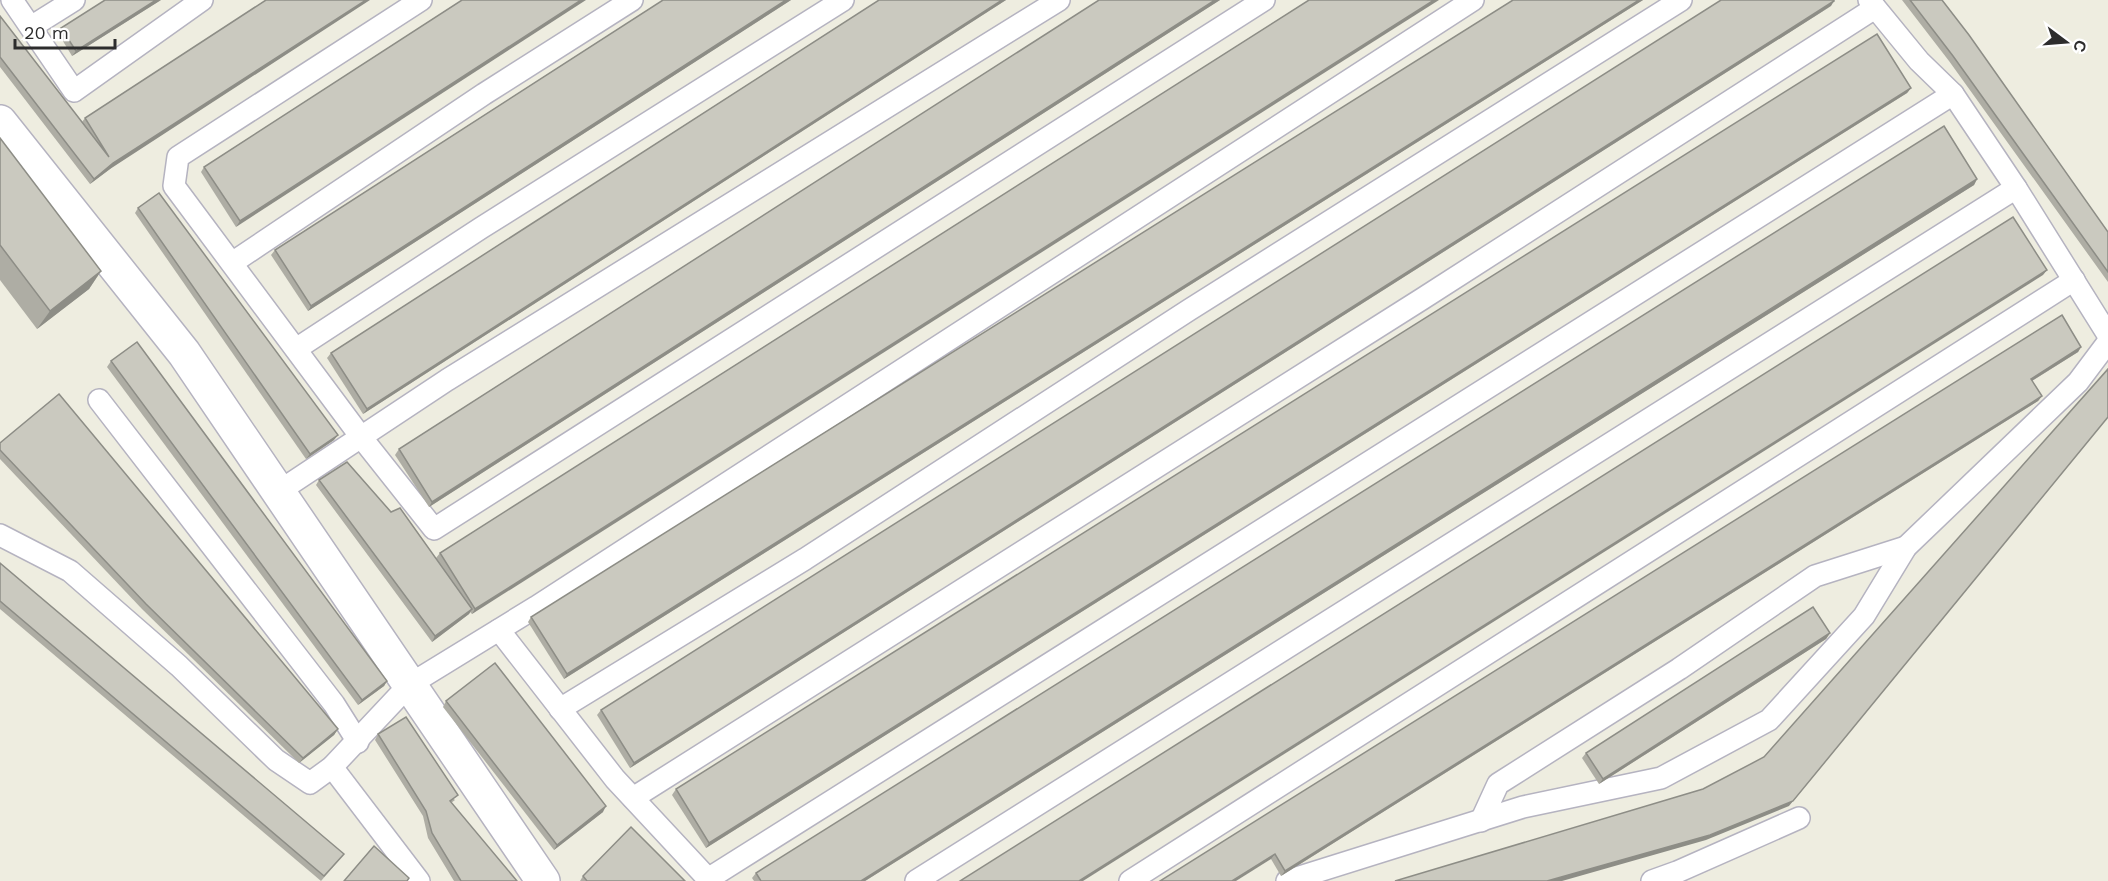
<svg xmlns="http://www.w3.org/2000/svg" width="2108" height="881" font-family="'Work Sans',sans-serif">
<rect width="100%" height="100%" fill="#eeede0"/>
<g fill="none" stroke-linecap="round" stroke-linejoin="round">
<g stroke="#b5b3c0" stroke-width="24">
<g id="service">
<polyline points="12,0 74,91 202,0"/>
<polyline points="421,0 178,157 174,186 361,437 434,529 1264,0"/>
<polyline points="1869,0 1919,61 1953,94 2016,188 2108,335"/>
<polyline points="31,27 74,0"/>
<polyline points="232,263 484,94 632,0"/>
<polyline points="296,349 481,228 843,0"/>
<polyline points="99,400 334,704 358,742"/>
<polyline points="278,492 447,380 1059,0"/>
<polyline points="0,535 70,571 179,666 276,760 310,783 332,767 409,685 536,607 1473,0"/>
<polyline points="499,630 615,779 710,881"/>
<polyline points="560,709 805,559 1189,310 1681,0"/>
<polyline points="332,767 419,881"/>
<polyline points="633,798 1422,299 1875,8"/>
<polyline points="1481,821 1498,784 1679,669 1815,576 1906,547"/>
<polyline points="708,879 1953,94"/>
<polyline points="916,881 2016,188"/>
<polyline points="1130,881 2074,280"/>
<polyline points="1287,881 1523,807 1661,778 1769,720 1864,616 1906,547 2078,382 2108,342"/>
<polyline points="1652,881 1677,872 1799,818"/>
</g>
</g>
<g stroke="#b5b3c0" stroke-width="36">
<polyline id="minor" points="0,122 184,353 543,881"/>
</g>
<use href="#service" stroke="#fff" stroke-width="21"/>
<use href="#minor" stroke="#fff" stroke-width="33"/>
</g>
<g fill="#aeada4">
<polygon points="161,0 72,56 58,33 61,28"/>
<polygon points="266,0 110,169 90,184 0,67 0,16 82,122 85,118"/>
<polygon points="462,0 236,227 201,172 204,167"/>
<polygon points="663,0 791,0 308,311 271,255 275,250"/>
<polygon points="879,0 1006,0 363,414 327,358 331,353"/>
<polygon points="1099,0 1220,0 429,507 395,455 399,449"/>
<polygon points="1309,0 472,614 470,612 469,614 432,642 316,485 319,480 391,512 436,558 440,553"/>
<polygon points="1513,0 1643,0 564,679 528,622 531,617"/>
<polygon points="1902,0 1942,0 2108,232 2108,282 1949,61"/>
<polygon points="1831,6 630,768 597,715 601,710"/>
<polygon points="1911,88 1907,93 706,848 672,795 676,789"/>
<polygon points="0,138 101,271 89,289 37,329 0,280"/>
<polygon points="1977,179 1974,185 865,881 754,881 752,878 756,873"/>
<polygon points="138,208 334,440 306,459 135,213"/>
<polygon points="2081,347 2078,352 2032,381 2042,396 2038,401 1281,876 1271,859 1160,881"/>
<polygon points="111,361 387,681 384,686 358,705 107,367"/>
<polygon points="0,443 338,729 334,735 299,763 142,609 0,459"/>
<polygon points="0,563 340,859 321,881 0,609"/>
<polygon points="1830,633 1826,639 1599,784 1582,758 1586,753"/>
<polygon points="446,701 603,812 554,850 443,707"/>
<polygon points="378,734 455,800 451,803 517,881 454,881 428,838 423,816 375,740"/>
<polygon points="583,876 685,881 580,881"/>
</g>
<g fill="#8d8d86">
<polygon points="156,0 161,0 72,56 76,51"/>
<polygon points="366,0 370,0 110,169 90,184 94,179 113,163"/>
<polygon points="581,0 586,0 236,227 240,221"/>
<polygon points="786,0 791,0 308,311 311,306"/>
<polygon points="1002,0 1006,0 363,414 367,409"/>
<polygon points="1215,0 1220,0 429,507 432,502"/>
<polygon points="1434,0 1439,0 472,614 475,609"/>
<polygon points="1639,0 1643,0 564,679 567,674"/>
<polygon points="1834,1 1831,6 630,768 634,763"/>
<polygon points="1911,88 1907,93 706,848 709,843"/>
<polygon points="1977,179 1974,185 865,881 861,881"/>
<polygon points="2047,270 2043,275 1083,881 1079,881"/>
<polygon points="101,271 89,289 37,329 50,311"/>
<polygon points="2081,347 2078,352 2027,384 2031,379"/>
<polygon points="2042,396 2038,401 1281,876 1285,871"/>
<polygon points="2108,417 1789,806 1706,840 1562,881 1547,881 1793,801"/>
<polygon points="338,435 334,440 306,459 310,454"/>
<polygon points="472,609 469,614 432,642 435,636"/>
<polygon points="1830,633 1826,639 1599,784 1603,779"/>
<polygon points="387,681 384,686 358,705 362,700"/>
<polygon points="338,729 334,735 299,763 303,758"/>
<polygon points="606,806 603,812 554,850 557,845"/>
<polygon points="1275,854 1271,859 1236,881 1232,881"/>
</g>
<g fill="#cac9bf" stroke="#8d8d86" stroke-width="1.5">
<polygon points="105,0 156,0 76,51 61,28"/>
<polygon points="266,0 366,0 113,163 94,179 0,57 0,16 109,157 85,118"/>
<polygon points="462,0 581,0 240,221 204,167"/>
<polygon points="663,0 786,0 311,306 275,250"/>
<polygon points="879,0 1002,0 367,409 331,353"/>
<polygon points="1099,0 1215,0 432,502 399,449"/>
<polygon points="1309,0 1434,0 475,609 440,553"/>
<polygon points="1513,0 1639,0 567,674 531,617"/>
<polygon points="1721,0 1834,0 1834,1 634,763 601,710"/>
<polygon points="1910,0 1942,0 1969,35 2108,232 2108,272 1953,56"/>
<polygon points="1877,34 1911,88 709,843 676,789"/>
<polygon points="1944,126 1977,179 861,881 761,881 756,873"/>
<polygon points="0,138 101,271 50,311 0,245"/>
<polygon points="159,193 338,435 310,454 138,208"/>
<polygon points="2013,217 2047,270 1079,881 960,881"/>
<polygon points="2062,315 2081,347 2031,379 2042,396 1285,871 1275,854 1232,881 1160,881"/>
<polygon points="137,342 387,681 362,700 111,361"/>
<polygon points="2108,369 2108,417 1793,801 1710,835 1547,881 1395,881 1703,789 1764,757"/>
<polygon points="59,394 338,729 303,758 146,604 0,450 0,443"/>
<polygon points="347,462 391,512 400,508 472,609 435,636 319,480"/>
<polygon points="0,563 344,854 324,876 0,601"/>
<polygon points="1813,607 1830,633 1603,779 1586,753"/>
<polygon points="495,663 606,806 557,845 446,701"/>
<polygon points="406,717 458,795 450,801 517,881 461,881 432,833 426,811 378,734"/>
<polygon points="631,827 685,881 587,881 583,876"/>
<polygon points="374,846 409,878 407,881 344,881"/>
</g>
<g transform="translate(2066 42) rotate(106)" stroke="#ffffff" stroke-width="4.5" paint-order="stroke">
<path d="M0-4.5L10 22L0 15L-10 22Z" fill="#2d2d2d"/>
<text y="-9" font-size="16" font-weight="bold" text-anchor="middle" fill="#2d2d2d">С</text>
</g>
<path d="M15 39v9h100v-9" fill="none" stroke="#2d2d2d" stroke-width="3"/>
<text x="24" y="39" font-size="18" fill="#2d2d2d" stroke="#ffffff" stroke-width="4.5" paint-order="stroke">20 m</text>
</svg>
